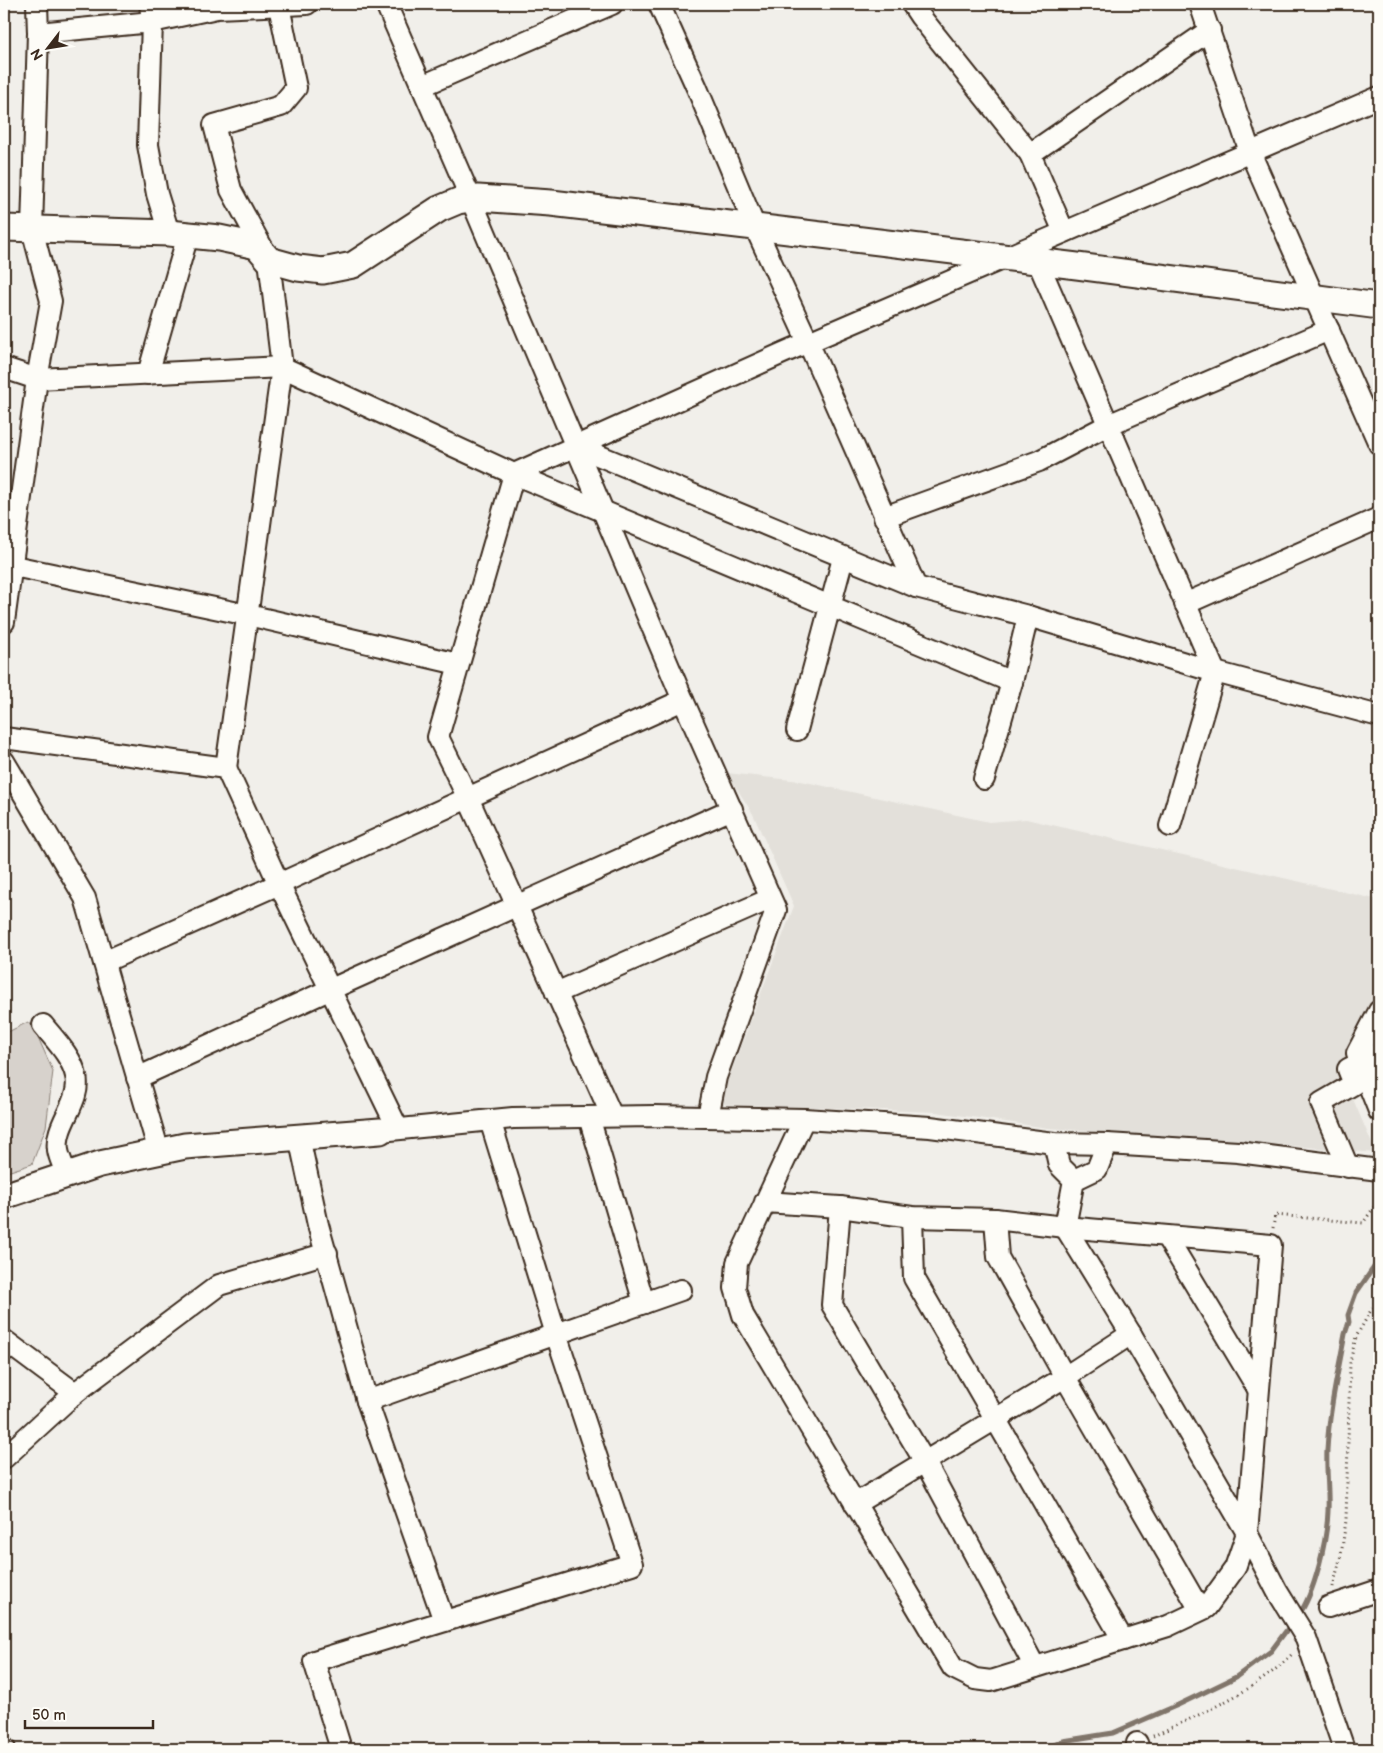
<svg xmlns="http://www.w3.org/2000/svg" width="1383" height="1753" font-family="'Balsamiq Sans',sans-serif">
<rect width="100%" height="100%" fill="#f1efea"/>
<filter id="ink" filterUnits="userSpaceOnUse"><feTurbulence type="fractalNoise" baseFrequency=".02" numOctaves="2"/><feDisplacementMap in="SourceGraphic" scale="10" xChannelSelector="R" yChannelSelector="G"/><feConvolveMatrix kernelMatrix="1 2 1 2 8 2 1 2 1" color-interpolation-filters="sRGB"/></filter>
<g filter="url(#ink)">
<polygon fill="#e3e0da" points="727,773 801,781 989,822 1026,819 1379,900 1379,981 1360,1038 1341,1071 1376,1153 1259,1143 1048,1128 936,1112 719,1104 794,906 753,814"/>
<polygon fill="#d7d2cc" stroke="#897e75" points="28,1022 37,1035 53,1071 46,1127 32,1164 4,1173 4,1034"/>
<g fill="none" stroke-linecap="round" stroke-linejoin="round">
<g stroke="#80746b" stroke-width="5">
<path d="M1298,1616C1315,1593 1327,1540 1328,1511C1329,1491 1326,1470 1327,1450C1329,1411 1338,1372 1345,1334L1349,1322L1348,1315L1356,1293L1379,1260"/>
<polyline points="1045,1749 1063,1741 1113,1733 1178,1705 1236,1677 1271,1651 1292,1623"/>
</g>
<g stroke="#3b2a1e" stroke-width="24">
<g id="minor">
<polyline points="150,4 152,22 148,145 157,194 169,233"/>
<polyline points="386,4 471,199 683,700 776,910 716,1077 708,1117"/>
<polyline points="659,4 697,88 755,227 808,342 916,587"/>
<polyline points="912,4 920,16 1030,154 1064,232"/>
<polyline points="1200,4 1250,152 1379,444"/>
<polyline points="38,33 152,22 217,8 307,4"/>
<polyline points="422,86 612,4"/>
<polyline points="1030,154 1210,30"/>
<polyline points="1038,262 1215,672 1170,826"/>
<polyline points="4,368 37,379 282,367 514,474 1012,682"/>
<polyline points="148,374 188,235"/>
<polyline points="576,446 916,587 1028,616 1215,672 1379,716"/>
<polyline points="884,517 1039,461 1108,425 1329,330"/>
<polyline points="4,564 248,615 458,664"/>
<polyline points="1185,604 1379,518"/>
<polyline points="4,622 37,379 51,301 32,229 38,33 37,4"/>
<polyline points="797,730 843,558"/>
<polyline points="4,738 226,768 279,884 398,1129"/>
<polyline points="4,761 85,898 159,1152"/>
<polyline points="226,768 282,367 269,260 231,190 214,125 281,106 296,88 279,6"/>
<polyline points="984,779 1012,682 1028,616"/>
<polyline points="104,962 279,884 683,700"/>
<polyline points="556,993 770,899"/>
<path d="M43,1025C55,1040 72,1057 76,1076C82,1102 54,1124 58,1150C59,1158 64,1167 67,1175"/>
<polyline points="1379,1053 1360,1063 1379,1111"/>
<polyline points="137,1078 329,990 732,809"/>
<polyline points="612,1116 468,798 438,737 514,474 783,353 1379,97"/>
<polyline points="380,1131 513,1118 654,1116 804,1119 930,1127 1054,1143 1107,1144 1238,1152 1379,1170"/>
<polyline points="299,1137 318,1225 367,1401 444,1621"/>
<polyline points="1054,1143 1059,1165 1074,1180 1065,1227 1131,1334 1247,1533 1277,1591 1306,1638 1344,1749"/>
<polyline points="1348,1167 1321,1103 1354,1084 1348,1069 1360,1063 1357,1053 1379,1011"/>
<polyline points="1074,1180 1097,1169 1107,1144"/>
<polyline points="765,1202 840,1207 912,1217 995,1219 1065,1227 1271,1245 1247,1533 1235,1568 1206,1608 1168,1626 991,1681 975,1679 953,1668 743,1315 735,1288 737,1263 804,1119"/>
<polyline points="840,1207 832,1305 925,1462 1035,1667"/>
<polyline points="912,1217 914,1278 1123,1640"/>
<polyline points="995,1219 998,1257 1065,1377 1200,1610"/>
<polyline points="1166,1236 1258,1389"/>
<polyline points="644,1303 681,1290"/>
<polyline points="4,1340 75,1393"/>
<polyline points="367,1401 644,1303 589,1117"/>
<polyline points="4,1458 75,1393 219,1285 327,1253"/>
<polyline points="855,1504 1065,1377 1131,1334"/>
<polyline points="1328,1607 1379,1590"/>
<polyline points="1137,1743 1139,1749"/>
<polyline points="4,1748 5,1749"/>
<polyline points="341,1749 314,1661 632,1564 556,1334 490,1120"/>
</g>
</g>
<g stroke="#3b2a1e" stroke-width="29">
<g id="tertiary">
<polyline points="4,228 169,233 219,238 257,246 269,260 298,268 323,271 353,265 439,209 458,201 478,198 551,203 755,227 1077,266 1379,306"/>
<polyline points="4,1196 100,1164 185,1146 380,1131"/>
</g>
</g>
<g stroke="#3b2a1e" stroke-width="3" stroke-dasharray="1 4" stroke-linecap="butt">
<polyline points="1273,1228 1275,1215 1363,1223 1379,1200"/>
<polyline points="1333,1587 1341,1555 1346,1521 1350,1362 1356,1337 1379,1296"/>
<path d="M1153,1736C1198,1715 1259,1690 1293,1653"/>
</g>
<use href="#minor" stroke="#fdfcf7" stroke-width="20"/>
<use href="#tertiary" stroke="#fdfcf7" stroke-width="25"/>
</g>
</g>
<rect width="1383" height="1753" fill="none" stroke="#fdfcf7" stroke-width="20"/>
<rect x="10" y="10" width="1363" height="1733" fill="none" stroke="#3b2a1e" stroke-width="2" filter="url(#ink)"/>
<g transform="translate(48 48) rotate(239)" stroke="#fdfcf7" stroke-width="4" paint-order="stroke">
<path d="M0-4L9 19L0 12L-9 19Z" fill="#3b2a1e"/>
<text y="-8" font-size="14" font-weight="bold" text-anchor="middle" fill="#3b2a1e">N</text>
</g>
<path d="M25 1720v8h128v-8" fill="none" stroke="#3b2a1e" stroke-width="2.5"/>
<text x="32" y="1720" font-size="15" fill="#3b2a1e" stroke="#fdfcf7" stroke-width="4" paint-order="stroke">50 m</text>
</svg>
